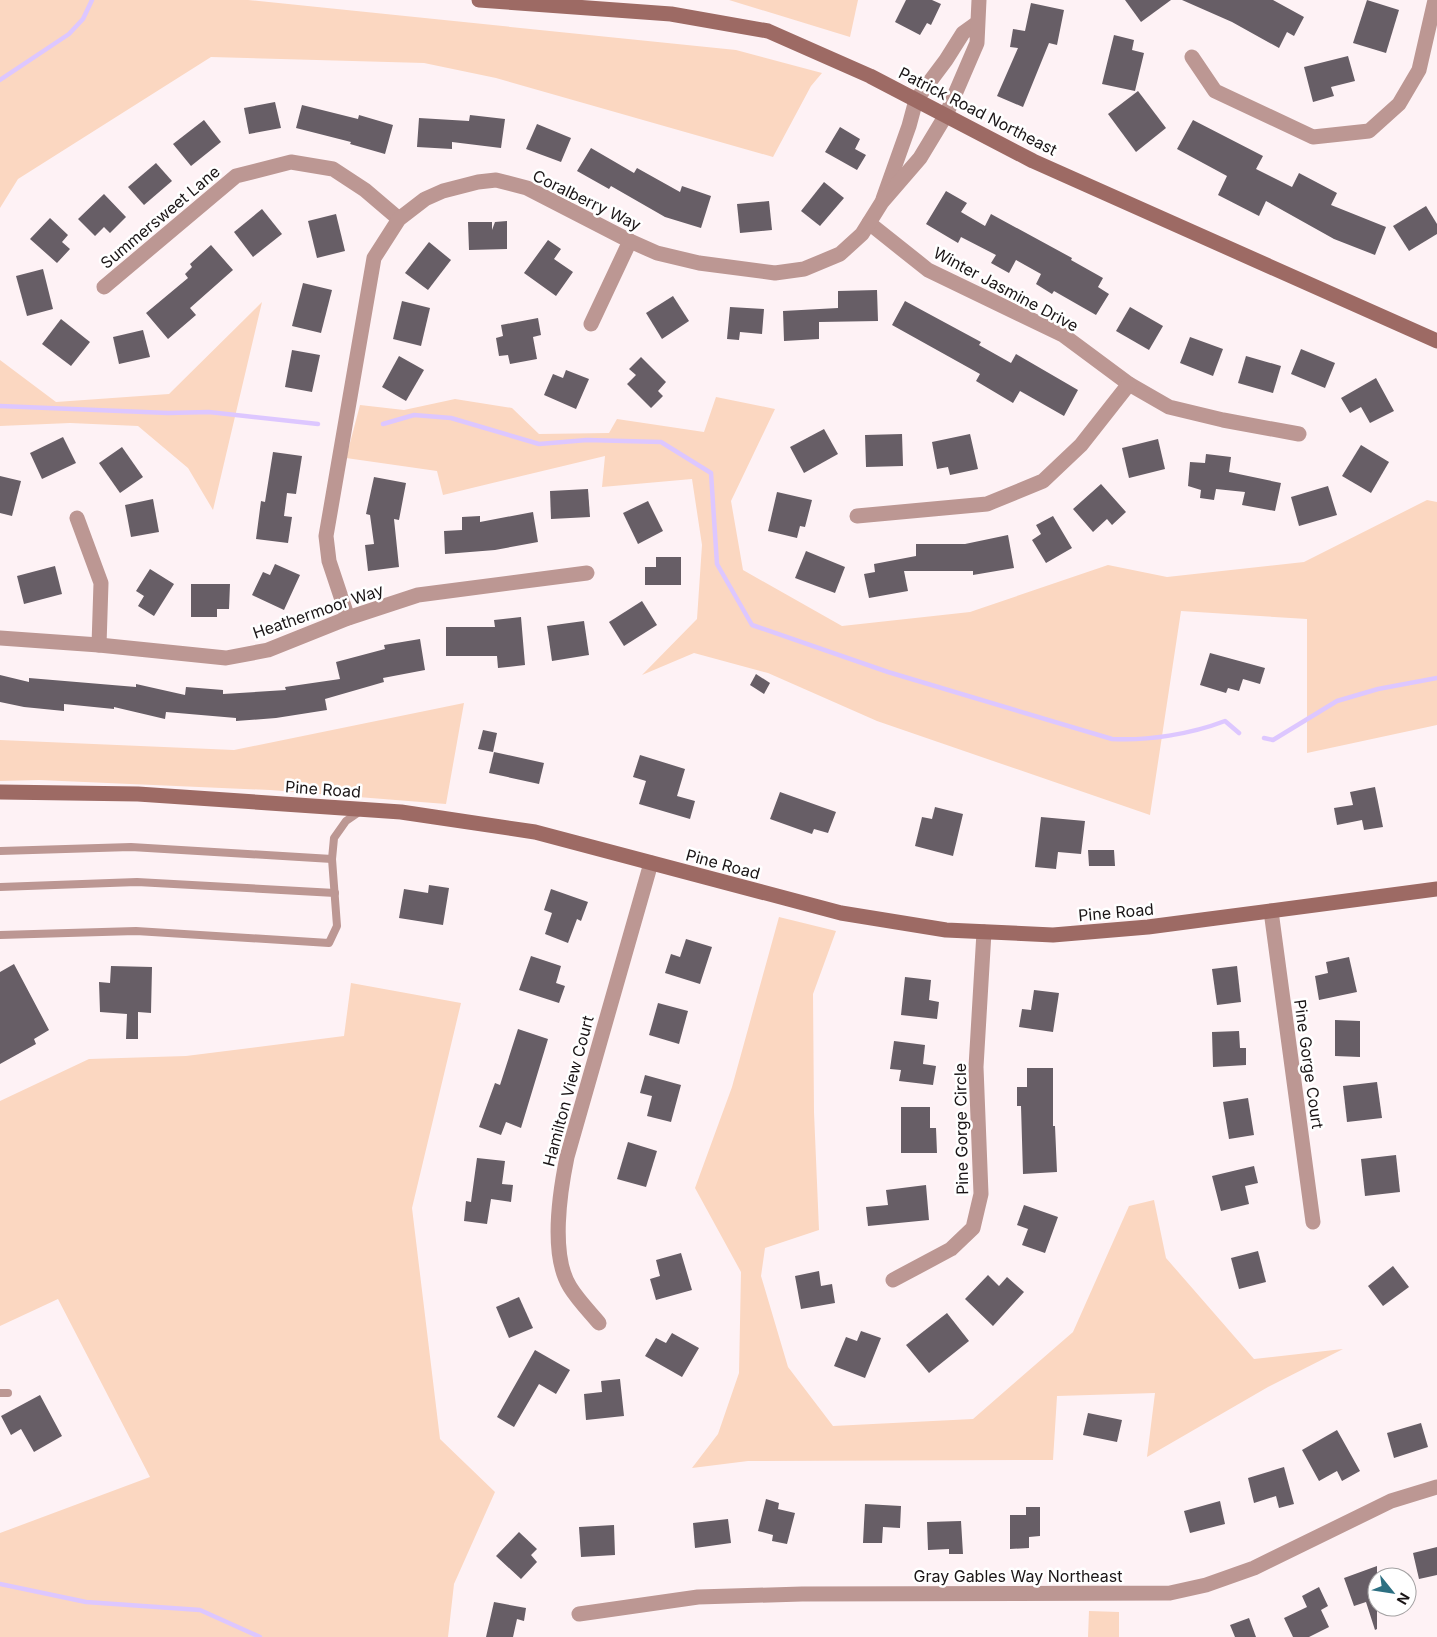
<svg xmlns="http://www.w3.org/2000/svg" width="1437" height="1637" font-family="Inter,sans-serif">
<rect width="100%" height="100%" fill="#fef2f5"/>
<g fill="#fbd7c1">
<polygon points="0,0 248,0 736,50 822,73 811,86 773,157 496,78 424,63 211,57 18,179 0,208"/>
<polygon points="729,0 858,0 850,37"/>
<polygon points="262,302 213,510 188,468 138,426 70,423 0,426 0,360 56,402 169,394"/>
<polygon points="716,397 775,409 731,501 743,570 842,626 970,612 1108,565 1167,577 1304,562 1427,500 1437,502 1437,725 1307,753 1307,619 1181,611 1150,815 877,721 768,673 694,653 642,675 697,619 702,545 692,479 602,487 605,456 443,495 437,471 346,458 360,405 404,410 455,399 512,408 539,434 609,433 617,419 704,432"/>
<polygon points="464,703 446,804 270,790 39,780 0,781 0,740 234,750"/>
<polygon points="779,917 836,931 813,994 814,1112 819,1230 765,1248 761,1276 788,1367 833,1426 973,1419 1073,1332 1129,1206 1154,1200 1166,1258 1254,1359 1343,1349 1268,1387 1147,1457 1155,1393 1057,1396 1053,1460 748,1461 692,1468 718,1434 739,1373 741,1272 695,1188 732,1087"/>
<polygon points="351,983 461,1003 412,1208 440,1439 495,1492 454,1584 448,1637 0,1637 0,1533 150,1477 58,1299 0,1326 0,1101 89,1059 186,1056 344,1036"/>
<polygon points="1089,1611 1119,1612 1119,1637 1088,1637"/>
</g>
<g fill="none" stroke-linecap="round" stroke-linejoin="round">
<g stroke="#ddc7ff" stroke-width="4.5">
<polyline points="0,80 69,34 83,19 92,0"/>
<polyline points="0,406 168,413 209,412 318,424"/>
<path d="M383,424L414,415L451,418L539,444L587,440L661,442L711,473L717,564L752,625L888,672L1112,739C1148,741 1191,734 1225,721L1239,733"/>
<polyline points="1264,738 1273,740 1337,701 1378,689 1437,678"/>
<polyline points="0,1584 86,1602 200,1610 260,1637"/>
</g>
</g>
<g fill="#675e66">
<polygon points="906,0 932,0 941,4 931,25 927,23 920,35 895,22"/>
<polygon points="1125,0 1171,0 1141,22"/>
<polygon points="1182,0 1273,0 1304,17 1294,36 1287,32 1279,48 1232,22"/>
<polygon points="1367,0 1399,10 1386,53 1353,43"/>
<polygon points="1031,3 1064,10 1057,45 1049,43 1023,107 997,96 1018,48 1010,47 1013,29 1025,31"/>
<polygon points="1114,35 1134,40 1132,50 1144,53 1135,91 1102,84"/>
<polygon points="1348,56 1355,81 1331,87 1334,96 1313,102 1304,67"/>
<polygon points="1138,91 1166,128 1136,152 1108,114"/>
<polygon points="275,102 281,128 249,134 244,108"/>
<polygon points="302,105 358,119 359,115 393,125 385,154 350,144 351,142 296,128"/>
<polygon points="470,115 505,119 501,148 452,142 452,149 417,147 419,118 469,121"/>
<polygon points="204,120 221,142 191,166 173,144"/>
<polygon points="1193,120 1263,156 1256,169 1292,187 1299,173 1337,193 1331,205 1386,227 1375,255 1334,239 1266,201 1259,216 1218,195 1227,176 1177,149"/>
<polygon points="537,124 571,138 561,162 526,149"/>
<polygon points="840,127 860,139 855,149 866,155 857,170 825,152"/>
<polygon points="591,148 634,173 637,168 680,192 682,186 711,196 701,228 665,217 611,186 609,189 577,171"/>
<polygon points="156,163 172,181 144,205 128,187"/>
<polygon points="824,182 844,198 820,226 801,211"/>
<polygon points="946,191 967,203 961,212 985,226 991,214 1072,258 1071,260 1103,278 1098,287 1109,294 1096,315 1054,291 1052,294 1036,284 1041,274 1016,260 1009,273 991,263 996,255 961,237 958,243 926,224"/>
<polygon points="104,194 126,217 110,233 104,227 95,236 78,219"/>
<polygon points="769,201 772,230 740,233 737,204"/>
<polygon points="1426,206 1437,224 1437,234 1409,251 1393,226"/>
<polygon points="262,209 282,234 253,257 234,232"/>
<polygon points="336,214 345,251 317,258 308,221"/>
<polygon points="50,218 68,235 62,242 70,249 57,263 30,239"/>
<polygon points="507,221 507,249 469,250 468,222 492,222 492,230 495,222"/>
<polygon points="548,240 561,249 554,259 573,272 556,296 524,273"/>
<polygon points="429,242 451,260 428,290 405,273"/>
<polygon points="211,245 233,270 190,308 196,315 168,339 146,313 188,278 185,274 192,267 190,264"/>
<polygon points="43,269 53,309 27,316 16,276"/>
<polygon points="303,283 332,290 321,333 292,326"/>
<polygon points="877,290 878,321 819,322 819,339 784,341 783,311 838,308 838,291"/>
<polygon points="673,296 689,321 662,339 646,313"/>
<polygon points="402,301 430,308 421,346 393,339"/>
<polygon points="905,301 981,342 979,345 1011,363 1016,354 1078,390 1064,416 1020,391 1013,403 976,381 980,374 892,325"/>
<polygon points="730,307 764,309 762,334 740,332 739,340 727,339"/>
<polygon points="1130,307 1163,326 1149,350 1116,331"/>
<polygon points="538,318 541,335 533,337 537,359 510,364 508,355 499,356 496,338 503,336 501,325"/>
<polygon points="61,319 90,342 71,366 42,344"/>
<polygon points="143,330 150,357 119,364 113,337"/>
<polygon points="1190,337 1223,349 1213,376 1180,363"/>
<polygon points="1301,349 1335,363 1325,388 1291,374"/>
<polygon points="292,350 320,355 312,392 285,387"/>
<polygon points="399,356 424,370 406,401 382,387"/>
<polygon points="1246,356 1281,366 1273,393 1238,383"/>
<polygon points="641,357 666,382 658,391 663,396 651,408 627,384 636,375 629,369"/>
<polygon points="566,370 589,379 576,409 544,395 553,374 563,378"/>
<polygon points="1376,378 1394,411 1370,423 1361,407 1350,413 1341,398"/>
<polygon points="824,429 838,454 804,473 790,447"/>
<polygon points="902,434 903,466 866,467 865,435"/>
<polygon points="970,434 978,469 950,475 948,467 937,469 932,442"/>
<polygon points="63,437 76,463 42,479 30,453"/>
<polygon points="1158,439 1165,469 1129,478 1122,448"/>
<polygon points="1361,445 1389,462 1371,493 1342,476"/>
<polygon points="122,447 143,477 120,493 99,463"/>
<polygon points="273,452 302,456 296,494 287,493 284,516 292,517 288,543 256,539 261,501 265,502"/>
<polygon points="1206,454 1231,457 1229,472 1281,483 1275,511 1242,505 1245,492 1216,489 1214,500 1200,498 1201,490 1188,486 1190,462 1205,463"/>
<polygon points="0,476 21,481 12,516 0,513"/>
<polygon points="374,477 406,483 399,520 394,519 399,567 368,571 365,545 374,544 370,515 366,514"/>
<polygon points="1101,484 1126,512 1112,525 1107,519 1093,532 1073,509"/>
<polygon points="1328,486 1337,515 1299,526 1291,497"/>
<polygon points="588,489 590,517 551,519 550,491"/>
<polygon points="777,492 812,500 805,527 800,526 797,538 768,531"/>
<polygon points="153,499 159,532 131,537 125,505"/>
<polygon points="648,501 663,531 638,544 623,513"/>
<polygon points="533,512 538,542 495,550 445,554 444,531 462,530 462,517 480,516 480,522"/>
<polygon points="1053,516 1072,548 1046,563 1032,540 1041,534 1036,525"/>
<polygon points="1008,535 1014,568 973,575 973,571 904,571 908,591 869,598 864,574 875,572 874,564 916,556 916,544 965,544"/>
<polygon points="806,551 845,567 835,593 795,578"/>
<polygon points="656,557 681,557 681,585 645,585 645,567 656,567"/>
<polygon points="275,564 300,575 284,610 252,595 263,572 270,575"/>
<polygon points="55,566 62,594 24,604 17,576"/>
<polygon points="150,569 174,584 154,616 138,606 144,596 136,591"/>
<polygon points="191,584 230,584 229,609 217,609 217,617 191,617"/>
<polygon points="642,601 657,625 624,646 609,622"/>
<polygon points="521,617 525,665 498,668 497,656 446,656 446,627 495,627 494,620"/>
<polygon points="584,621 589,655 552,661 547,626"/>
<polygon points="420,639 425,670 383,678 384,682 325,699 327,710 276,718 236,721 236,718 166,712 165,719 114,707 114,709 64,704 64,711 24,707 0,702 0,675 29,682 29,678 136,687 136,684 185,695 186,687 223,690 223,694 286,690 285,687 340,679 336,662 385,649 384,645"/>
<polygon points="1210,653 1265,668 1260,684 1243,679 1239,691 1228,688 1226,693 1200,685"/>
<polygon points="756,674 770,683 764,694 750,685"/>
<polygon points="483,730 497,733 493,752 478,749"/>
<polygon points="494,752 544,763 539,784 489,773"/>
<polygon points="640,755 685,769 677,796 695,801 690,819 639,804 646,781 633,777"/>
<polygon points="1375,787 1383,827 1364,830 1362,820 1337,825 1334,808 1353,805 1350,792"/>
<polygon points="780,792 836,812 828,833 814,829 812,834 770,819"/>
<polygon points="935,807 963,814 953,856 915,846 922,817 932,819"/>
<polygon points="1041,817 1085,821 1081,854 1058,852 1056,869 1035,867"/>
<polygon points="1088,850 1114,850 1115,866 1089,866"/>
<polygon points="429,885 449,888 443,925 399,918 404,889 428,893"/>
<polygon points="551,889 588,902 581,921 577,919 568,943 545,934 552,913 544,910"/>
<polygon points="686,939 712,947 700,984 665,973 671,954 680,957"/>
<polygon points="531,956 561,966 556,983 565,986 559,1003 519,990"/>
<polygon points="1349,957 1357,992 1319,1000 1315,976 1328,973 1326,962"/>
<polygon points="14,964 49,1030 34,1039 36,1044 0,1064 0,972"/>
<polygon points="111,966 152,967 151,1013 138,1012 138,1039 126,1039 127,1014 100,1012 99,982 110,983"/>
<polygon points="1237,966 1241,1002 1217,1005 1212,969"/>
<polygon points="905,977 931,980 929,1000 939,1002 937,1019 901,1015"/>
<polygon points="1034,990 1059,993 1053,1032 1019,1027 1022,1009 1031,1010"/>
<polygon points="658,1003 688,1011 679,1044 649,1035"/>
<polygon points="1335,1020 1360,1021 1360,1057 1335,1056"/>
<polygon points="518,1029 548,1039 521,1128 506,1122 501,1135 479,1127 495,1083 500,1085"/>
<polygon points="1239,1031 1240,1048 1246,1048 1246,1065 1213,1067 1212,1032"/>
<polygon points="894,1041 925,1045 923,1064 936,1066 933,1085 899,1081 901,1070 890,1069"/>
<polygon points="1027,1068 1053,1068 1053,1126 1055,1126 1057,1172 1023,1174 1021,1106 1017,1106 1017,1087 1027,1087"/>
<polygon points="645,1075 681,1085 671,1122 647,1116 652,1096 640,1093"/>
<polygon points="1377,1082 1382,1118 1347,1122 1343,1086"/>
<polygon points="1248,1098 1254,1135 1229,1139 1223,1102"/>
<polygon points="901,1107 930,1107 930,1128 936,1128 937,1153 901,1153"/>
<polygon points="628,1142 657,1151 646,1187 617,1179"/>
<polygon points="1396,1155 1400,1192 1365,1196 1361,1159"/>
<polygon points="477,1158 505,1161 502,1184 513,1185 511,1202 491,1199 487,1224 464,1221 466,1201 471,1202"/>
<polygon points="1254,1166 1258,1183 1245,1186 1249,1204 1221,1211 1212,1176"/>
<polygon points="926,1185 929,1220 868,1226 866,1207 888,1205 886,1190"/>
<polygon points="1024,1205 1058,1217 1045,1253 1022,1245 1028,1229 1017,1225"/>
<polygon points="1258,1251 1266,1282 1239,1289 1231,1258"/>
<polygon points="681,1253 692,1290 656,1300 650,1279 660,1276 656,1260"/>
<polygon points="1393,1266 1409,1287 1383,1306 1368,1286"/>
<polygon points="819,1271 821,1286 832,1284 835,1303 801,1309 795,1276"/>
<polygon points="988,1275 999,1286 1007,1277 1024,1292 993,1326 965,1299"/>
<polygon points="519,1297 533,1328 509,1338 496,1307"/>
<polygon points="947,1313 969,1341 929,1373 906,1345"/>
<polygon points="861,1331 881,1338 865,1378 834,1366 846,1337 857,1341"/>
<polygon points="672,1333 699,1348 682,1377 645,1356 656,1338 666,1343"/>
<polygon points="535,1350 570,1370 556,1394 539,1384 514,1427 497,1417"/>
<polygon points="620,1379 624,1416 586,1420 584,1394 602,1392 601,1381"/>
<polygon points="40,1395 62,1436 34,1452 21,1429 11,1435 1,1416"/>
<polygon points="1088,1413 1122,1420 1117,1442 1083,1435"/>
<polygon points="1421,1423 1428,1447 1394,1458 1387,1433"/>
<polygon points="1337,1430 1360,1471 1342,1481 1337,1471 1319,1481 1302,1450"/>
<polygon points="1284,1467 1294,1504 1279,1508 1276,1496 1254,1503 1248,1478"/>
<polygon points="766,1499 779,1503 778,1509 795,1513 787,1544 772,1541 773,1535 758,1531"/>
<polygon points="1220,1501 1225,1524 1190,1533 1184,1511"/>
<polygon points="865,1504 901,1506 900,1528 883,1527 882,1543 863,1543"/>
<polygon points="1026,1507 1040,1507 1040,1536 1029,1537 1029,1548 1010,1549 1010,1515 1026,1515"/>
<polygon points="728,1519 731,1543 695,1548 693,1523"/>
<polygon points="961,1521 963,1554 949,1554 949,1549 928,1550 927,1522"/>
<polygon points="614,1525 615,1555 581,1557 579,1527"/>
<polygon points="519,1532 537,1549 531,1555 537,1562 521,1579 496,1556"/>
<polygon points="1437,1547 1437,1575 1419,1579 1413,1553"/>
<polygon points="1377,1566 1377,1629 1375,1630 1366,1602 1354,1606 1344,1578"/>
<polygon points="1319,1587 1328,1606 1321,1610 1329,1627 1309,1637 1293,1637 1284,1618 1307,1607 1302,1596"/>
<polygon points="494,1602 526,1608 524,1621 517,1619 513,1637 486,1637"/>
<polygon points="1249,1618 1256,1637 1235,1637 1230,1625"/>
</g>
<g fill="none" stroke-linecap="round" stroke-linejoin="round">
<g stroke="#bc9793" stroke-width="8">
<polyline points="0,851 131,847 332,859"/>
<polyline points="0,887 137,882 335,893"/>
<polyline points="0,935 136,931 329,943 337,926 332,859 334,838 346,821 362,810"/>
<polyline points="0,1393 8,1393"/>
</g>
<g stroke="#bc9793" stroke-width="15">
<polyline points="1192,57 1215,91 1313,137 1369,131 1399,104 1419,70 1435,0"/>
<polyline points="883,199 909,126 916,100 946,60 963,33 977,23"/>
<polyline points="869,223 928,270 1063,335 1129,384 1169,407 1223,420 1299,434"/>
<polyline points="104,287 236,176 291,162 333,169 365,190 399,219"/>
<polyline points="591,324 630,241"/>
<polyline points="857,516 987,504 1043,481 1081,445 1129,384"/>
<polyline points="77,518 101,583 99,645"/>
<polyline points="348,618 329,561 326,536 374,258 399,219 425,199 443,191 478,182 496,180 527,188 630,241 657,253 699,263 775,273 804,269 840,254 862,234 882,202 920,158 946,115 977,43 979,0"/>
<polyline points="0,638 99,645 226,658 268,650 348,618 418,595 587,573"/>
<polyline points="1271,911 1313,1222"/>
<polyline points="893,1280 951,1249 973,1228 981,1194 976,1067 984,932"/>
<path d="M599,1323C589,1311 578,1300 570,1287C550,1255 560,1191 567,1157L651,863"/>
<polyline points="579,1614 698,1597 802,1594 1170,1593 1206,1585 1254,1568 1391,1501 1437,1487"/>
</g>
<g stroke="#9d6a64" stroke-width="15">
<polyline points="479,0 671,14 768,31 870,76 1033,161 1437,341"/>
<polyline points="0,792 138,794 401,812 535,832 841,913 946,930 1053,935 1148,927 1437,889"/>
</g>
</g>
<g text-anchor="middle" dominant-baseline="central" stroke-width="5" stroke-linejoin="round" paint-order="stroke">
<g font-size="16" fill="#1a1516" stroke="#fff">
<text transform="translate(978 111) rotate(27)">Patrick Road Northeast</text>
<text transform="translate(587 200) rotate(26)">Coralberry Way</text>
<text transform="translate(160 217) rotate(-40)">Summersweet Lane</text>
<text transform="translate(1006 289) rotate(28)">Winter Jasmine Drive</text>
<text transform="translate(318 611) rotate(-19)">Heathermoor Way</text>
<text transform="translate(323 789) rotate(4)">Pine Road</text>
<text transform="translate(723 864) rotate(15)">Pine Road</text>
<text transform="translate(1116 912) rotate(-5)">Pine Road</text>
<text transform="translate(1309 1064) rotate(82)">Pine Gorge Court</text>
<text transform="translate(568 1091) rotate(-75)">Hamilton View Court</text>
<text transform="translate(961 1129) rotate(-91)">Pine Gorge Circle</text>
<text x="1018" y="1576">Gray Gables Way Northeast</text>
</g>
</g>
<g transform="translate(1392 1592) rotate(120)"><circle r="24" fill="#ffffff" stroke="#a3a1a2"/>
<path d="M0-4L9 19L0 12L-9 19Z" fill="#2d7082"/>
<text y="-8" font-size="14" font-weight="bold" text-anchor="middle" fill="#1a1516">N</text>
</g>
</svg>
